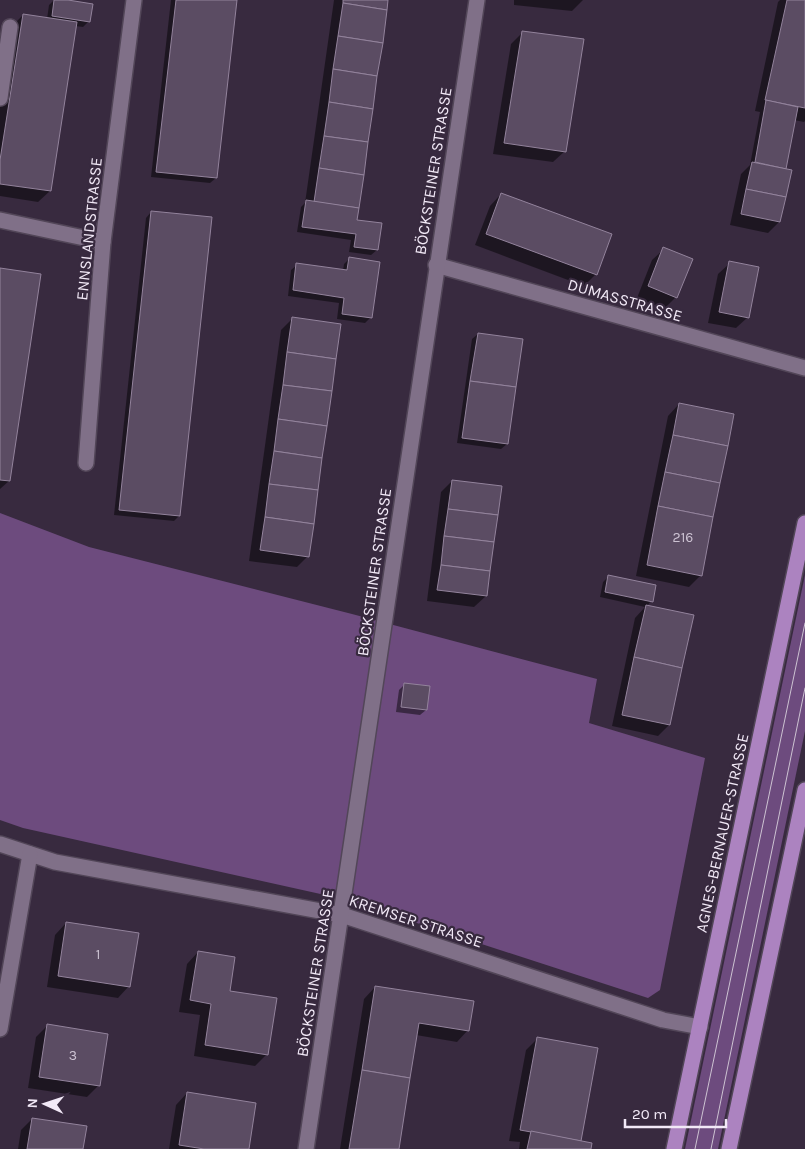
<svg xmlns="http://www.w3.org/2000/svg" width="805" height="1149" font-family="Karla,sans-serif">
<rect width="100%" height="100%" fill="#382a3f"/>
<g fill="#6d4b7e">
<polygon points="0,513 89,547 352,614 597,679 589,723 705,758 660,990 648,998 343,899 23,828 0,820"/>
<polygon points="805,575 805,731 718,1149 685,1149"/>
</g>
<g fill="#0007">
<polygon points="54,0 60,0 89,21 83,27 75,26 50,191 38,202 0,196 0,102 12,26 23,15 47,19 49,5"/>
<polygon points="171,0 235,0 216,178 210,183 151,177"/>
<polygon points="334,0 387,0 356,221 377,250 371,255 349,252 351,240 297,232 301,207 305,203"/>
<polygon points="514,0 583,0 572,11 514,5"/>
<polygon points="780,0 805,0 805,121 804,122 794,120 784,170 779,222 768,233 730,225 741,174 750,165 760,112 755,111 778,2"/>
<polygon points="522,33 565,151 553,162 493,154 511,44"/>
<polygon points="501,194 596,274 584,286 475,245 490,206"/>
<polygon points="151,212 179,516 174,521 114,515 146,218"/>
<polygon points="664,249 676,297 664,309 637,298 652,260"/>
<polygon points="349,259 370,318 365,323 337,319 339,303 288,296 291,270 297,265 343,271 344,264"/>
<polygon points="730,263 748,317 736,328 708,323 718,274"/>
<polygon points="0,269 9,481 0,489"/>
<polygon points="292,319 308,556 297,567 249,561 281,330"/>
<polygon points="478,334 522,340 507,444 501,449 457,443 472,339"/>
<polygon points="679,404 701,575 689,587 636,576 668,416"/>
<polygon points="452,481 486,596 474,607 427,601 441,492"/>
<polygon points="609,576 651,601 647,606 669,725 658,736 612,726 635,618 645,607 600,597 603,582"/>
<polygon points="405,684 426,710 420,715 396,712 399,690"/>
<polygon points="66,923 129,986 118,998 47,987 55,935"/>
<polygon points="198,952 229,992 267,1054 255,1066 194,1056 200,1015 179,1012 187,964"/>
<polygon points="375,987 468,1030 457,1042 416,1035 398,1149 340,1149 364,999"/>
<polygon points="47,1026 99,1085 87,1097 28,1088 36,1037"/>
<polygon points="538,1038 579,1142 590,1149 519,1149 520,1142 509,1141 526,1050"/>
<polygon points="187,1093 248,1149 169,1149 176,1105"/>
<polygon points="32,1119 82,1149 18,1149 21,1130"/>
</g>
<g fill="#5b4c63" stroke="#93839c">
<polygon points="54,0 68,0 93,4 90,22 52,16"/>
<polygon points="176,0 237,0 217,178 156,172"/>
<polygon points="343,0 388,0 387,10 343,3"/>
<polygon points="787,0 805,0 805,108 765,100"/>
<polygon points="343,3 387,10 383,43 338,36"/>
<polygon points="23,14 77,22 51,191 0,184 0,160"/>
<polygon points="522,31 584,39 566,152 504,143"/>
<polygon points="338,36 383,43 377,76 333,69"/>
<polygon points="333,69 377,76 373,109 329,102"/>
<polygon points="766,100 798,107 786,169 755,162"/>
<polygon points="329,102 373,109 368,142 324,136"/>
<polygon points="324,136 368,142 364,175 319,168"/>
<polygon points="752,162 792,170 786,197 746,189"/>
<polygon points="319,168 364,175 359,208 314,202"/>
<polygon points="746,189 786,197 780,222 741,214"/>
<polygon points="501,193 612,234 597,275 486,234"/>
<polygon points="306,200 359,208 357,220 382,223 378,250 354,247 356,234 302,227"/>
<polygon points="151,211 212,217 180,516 119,510"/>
<polygon points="663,247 693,259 677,298 648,286"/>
<polygon points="349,257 380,262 372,318 342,314 344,298 293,290 296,263 347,270"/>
<polygon points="729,261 759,267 749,318 719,312"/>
<polygon points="0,268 41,274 10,481 0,480"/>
<polygon points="292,317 341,324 336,359 287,352"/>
<polygon points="478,333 523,339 516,387 470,381"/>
<polygon points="287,352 336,359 332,391 283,385"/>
<polygon points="470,381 516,387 508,444 462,438"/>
<polygon points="283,385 332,391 327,426 278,419"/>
<polygon points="679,403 734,414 728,446 673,435"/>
<polygon points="278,419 327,426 322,458 274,451"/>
<polygon points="673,435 728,446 720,483 665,472"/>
<polygon points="274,451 322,458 318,490 269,484"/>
<polygon points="665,472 720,483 713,517 658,506"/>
<polygon points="452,480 502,486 498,515 448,509"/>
<polygon points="269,484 318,490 314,524 265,517"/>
<polygon points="658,506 713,517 702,576 647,565"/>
<polygon points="448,509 498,515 494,542 444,536"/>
<polygon points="265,517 314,524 309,557 260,550"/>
<polygon points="444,536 494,542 490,571 441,565"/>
<polygon points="441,565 490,571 487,596 437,590"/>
<polygon points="608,575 656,585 653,602 605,592"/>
<polygon points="646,605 694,615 682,668 634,657"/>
<polygon points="634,657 682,668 670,725 622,715"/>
<polygon points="404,683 430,686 427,710 401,707"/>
<polygon points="66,922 139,933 130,987 58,976"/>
<polygon points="198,951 235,957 230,991 277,998 268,1055 205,1045 211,1004 190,1000"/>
<polygon points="375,986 474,1001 469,1031 419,1023 410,1078 362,1070"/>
<polygon points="47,1024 108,1034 100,1086 39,1077"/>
<polygon points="537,1037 598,1048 581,1141 520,1130"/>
<polygon points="362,1070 410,1078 399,1149 349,1149"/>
<polygon points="187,1092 256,1103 249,1149 204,1149 179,1145"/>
<polygon points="32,1118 87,1126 83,1149 27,1149"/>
<polygon points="531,1131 592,1143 591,1149 527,1149"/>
</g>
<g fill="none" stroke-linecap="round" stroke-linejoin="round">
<g stroke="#524658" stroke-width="18">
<g id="minor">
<polyline points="0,98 10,27"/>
<polyline points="0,220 103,242"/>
<polyline points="436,265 805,368"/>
<polyline points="86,463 103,242 134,0"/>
<polyline points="0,844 55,862 342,915 663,1020 700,1027"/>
<polyline points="0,1029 30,854"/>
<path d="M306,1149C365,766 418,383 477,0"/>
</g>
</g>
<g stroke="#524658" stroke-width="18">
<g id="major">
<polyline points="674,1149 805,523"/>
<polyline points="729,1149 805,790"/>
</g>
</g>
<use href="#minor" stroke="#807088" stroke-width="15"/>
<use href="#major" stroke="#ac83c0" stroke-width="15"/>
<g stroke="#cdc3d2" stroke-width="1">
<polyline points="695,1149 805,623"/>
<polyline points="711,1149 805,688"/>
</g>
</g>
<g text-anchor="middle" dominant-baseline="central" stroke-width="4.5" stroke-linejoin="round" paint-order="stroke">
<g font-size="14" fill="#ccc2d2">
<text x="683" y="537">216</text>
<text x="98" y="954">1</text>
<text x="73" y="1055">3</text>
</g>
<g font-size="16" fill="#f2e9f7" stroke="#382a3f">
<text transform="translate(433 171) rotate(-81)">BÖCKSTEINER STRASSE</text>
<text transform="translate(89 229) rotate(-84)">ENNSLANDSTRASSE</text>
<text transform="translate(625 300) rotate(16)">DUMASSTRASSE</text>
<text transform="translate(374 572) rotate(-82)">BÖCKSTEINER STRASSE</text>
<text transform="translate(722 833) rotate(-78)">AGNES-BERNAUER-STRASSE</text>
<text transform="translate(416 921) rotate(18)">KREMSER STRASSE</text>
<text transform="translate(315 973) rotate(-81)">BÖCKSTEINER STRASSE</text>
</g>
</g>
<g transform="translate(45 1104) rotate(273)" stroke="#382a3f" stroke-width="4" paint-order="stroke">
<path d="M0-4L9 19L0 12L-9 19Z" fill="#f2e9f7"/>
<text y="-8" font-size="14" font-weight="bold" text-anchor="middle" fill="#f2e9f7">N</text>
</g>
<path d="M625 1119v8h101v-8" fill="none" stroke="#f2e9f7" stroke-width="2.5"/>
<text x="632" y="1119" font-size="15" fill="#f2e9f7" stroke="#382a3f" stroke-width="4" paint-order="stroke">20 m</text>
</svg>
